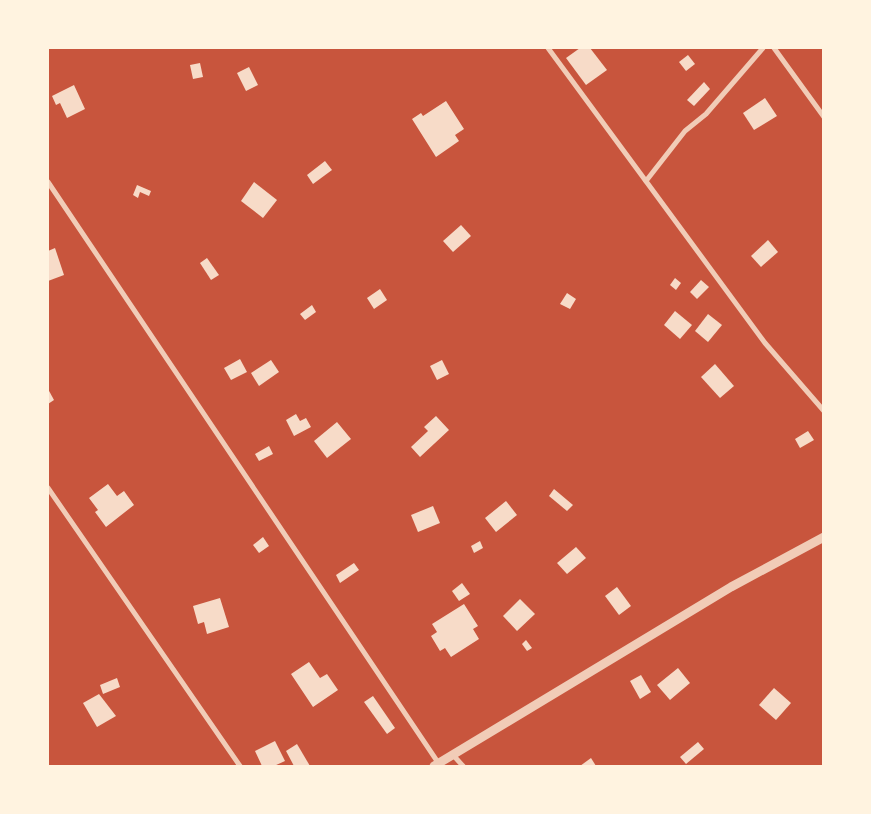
<svg xmlns="http://www.w3.org/2000/svg" width="871" height="814" font-family="'Asap Condensed',sans-serif">
<rect width="100%" height="100%" fill="#c8553d"/>
<g fill="#f7dbc8">
<polygon points="580,48 590,48 607,70 586,85 566,58"/>
<polygon points="688,55 695,64 686,71 679,62"/>
<polygon points="200,63 203,77 193,79 190,65"/>
<polygon points="249,67 258,85 246,91 237,73"/>
<polygon points="704,82 710,89 694,106 687,100"/>
<polygon points="74,85 85,109 67,118 60,103 56,105 52,96"/>
<polygon points="765,98 777,116 754,130 743,113"/>
<polygon points="446,101 464,129 455,135 459,141 436,157 412,119 421,113 423,116"/>
<polygon points="325,161 332,170 313,184 307,175"/>
<polygon points="254,182 277,200 263,218 241,201"/>
<polygon points="137,185 151,191 149,196 140,192 138,198 133,195"/>
<polygon points="461,225 471,236 453,252 443,241"/>
<polygon points="768,240 778,252 761,267 751,256"/>
<polygon points="55,248 64,275 48,281 48,251"/>
<polygon points="207,258 219,275 211,280 200,263"/>
<polygon points="675,278 681,283 676,290 670,285"/>
<polygon points="701,280 709,287 697,299 690,292"/>
<polygon points="380,289 387,300 374,309 367,298"/>
<polygon points="567,293 576,299 570,309 560,304"/>
<polygon points="312,305 316,312 305,320 300,314"/>
<polygon points="675,311 692,325 680,339 664,325"/>
<polygon points="708,314 722,325 708,342 695,331"/>
<polygon points="240,359 247,372 231,380 224,368"/>
<polygon points="271,360 279,372 259,386 251,373"/>
<polygon points="442,360 449,374 437,380 430,366"/>
<polygon points="715,364 734,386 720,398 701,377"/>
<polygon points="48,389 54,400 48,404"/>
<polygon points="296,414 300,421 306,418 311,427 294,436 286,420"/>
<polygon points="436,416 449,430 420,457 411,447 428,431 424,427"/>
<polygon points="337,422 351,439 327,458 314,441"/>
<polygon points="808,431 814,440 800,448 795,439"/>
<polygon points="269,446 273,454 259,461 255,454"/>
<polygon points="108,484 117,496 124,491 134,505 106,527 95,512 98,510 89,498"/>
<polygon points="554,489 573,505 567,511 549,496"/>
<polygon points="506,501 517,515 496,532 485,518"/>
<polygon points="433,506 440,523 418,532 411,515"/>
<polygon points="263,537 269,546 259,553 253,545"/>
<polygon points="480,541 483,548 474,553 471,546"/>
<polygon points="576,547 586,558 567,574 557,563"/>
<polygon points="354,563 359,570 340,583 336,575"/>
<polygon points="462,583 470,594 459,601 452,591"/>
<polygon points="617,587 631,606 619,615 605,596"/>
<polygon points="220,598 229,627 207,634 204,622 198,624 193,606"/>
<polygon points="520,599 535,614 517,631 503,616"/>
<polygon points="464,604 478,626 473,629 479,639 451,657 445,648 440,651 431,636 437,632 432,624"/>
<polygon points="526,640 532,648 527,651 522,644"/>
<polygon points="309,662 320,678 327,674 338,690 313,707 291,674"/>
<polygon points="678,668 690,683 670,700 657,685"/>
<polygon points="641,675 651,692 640,699 630,681"/>
<polygon points="117,678 120,687 103,694 100,685"/>
<polygon points="774,688 791,703 776,720 759,705"/>
<polygon points="99,694 116,716 97,727 83,703"/>
<polygon points="373,696 395,728 387,734 364,702"/>
<polygon points="275,741 285,761 274,766 262,766 255,751"/>
<polygon points="698,742 704,749 686,764 680,757"/>
<polygon points="297,744 310,766 294,766 286,751"/>
<polygon points="591,758 596,766 580,766"/>
</g>
<g fill="none" stroke-linecap="round" stroke-linejoin="round">
<g stroke="#f1ccb7" stroke-width="5">
<polyline points="548,48 765,343 824,411"/>
<polyline points="774,48 824,117"/>
<polyline points="646,181 685,131 706,114 763,48"/>
<polyline points="48,182 439,764"/>
<polyline points="48,488 240,766"/>
<polyline points="453,755 463,766"/>
</g>
<polyline stroke="#f1ccb7" stroke-width="9" points="434,766 731,587 824,537"/>
</g>
<rect width="871" height="814" fill="none" stroke="#fff3e0" stroke-width="98"/>
</svg>
